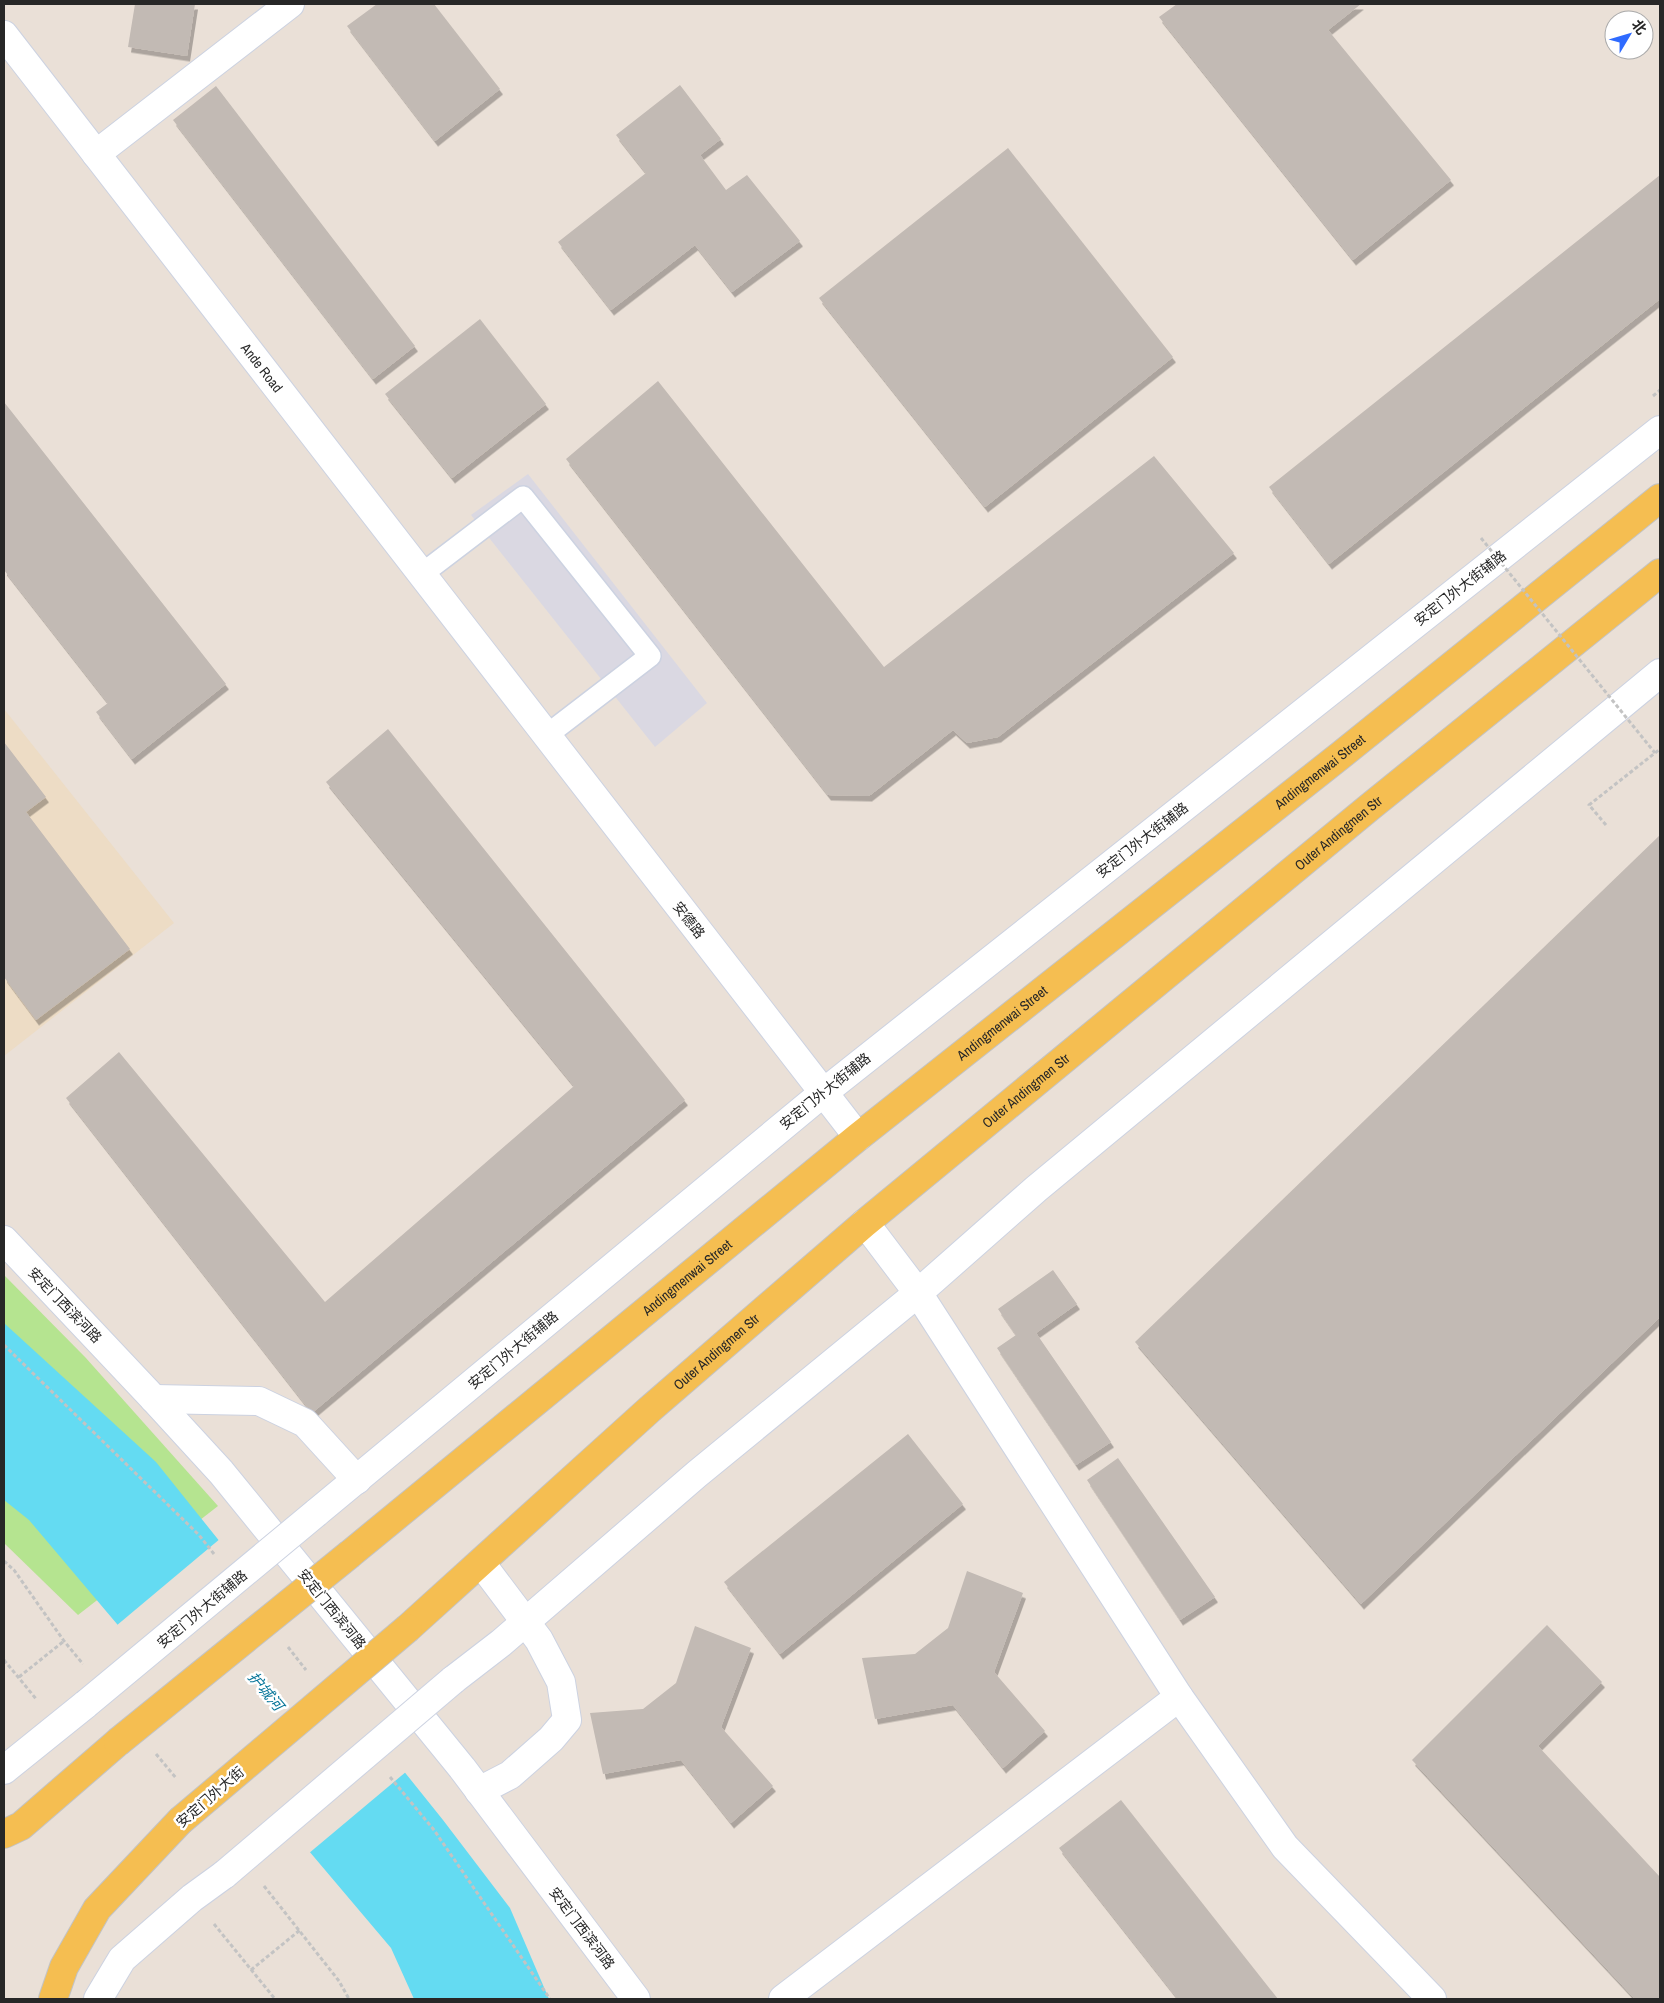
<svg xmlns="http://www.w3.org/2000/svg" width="1664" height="2003" font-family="'Archivo Narrow','Noto Sans SC',sans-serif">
<defs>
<filter id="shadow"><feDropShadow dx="3" dy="5.5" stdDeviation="0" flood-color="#0004"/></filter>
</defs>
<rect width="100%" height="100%" fill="#eae0d7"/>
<polygon fill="#dad8e2" points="528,474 707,703 655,747 471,515"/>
<polygon fill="#eddcc5" points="4,709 174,923 4,1056"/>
<polygon fill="#b5e490" points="4,1275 85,1357 218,1506 78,1615 4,1543"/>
<polygon fill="#64dbf2" points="4,1323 156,1462 443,1820 510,1908 549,1999 414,1999 391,1948 29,1520 4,1500"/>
<polygon fill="#eae0d7" points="221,1538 407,1771 308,1854 116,1626"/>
<g fill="#c2bab4" filter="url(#shadow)">
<polygon points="135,4 195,4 187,56 128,47"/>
<polygon points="377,4 434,4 500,89 435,141 347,26"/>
<polygon points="1177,4 1361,4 1328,30 1451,180 1353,260 1159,17"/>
<polygon points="680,85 721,139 700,155 726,190 747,175 800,241 732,292 695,245 611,310 558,242 646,173 616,135"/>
<polygon points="216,86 415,346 373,379 173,120"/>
<polygon points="1008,148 1173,357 985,507 819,298"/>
<polygon points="1660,175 1660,299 1329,564 1269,487"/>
<polygon points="480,319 546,404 452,478 385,394"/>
<polygon points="658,381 884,667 1154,456 1234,553 998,737 967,743 953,730 869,796 828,795 566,459"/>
<polygon points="4,402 226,684 132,759 96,712 108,703 4,570"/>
<polygon points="388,729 685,1100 312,1413 66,1098 119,1052 325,1302 574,1086 326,782"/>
<polygon points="4,742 46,797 26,812 130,949 36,1020 4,977"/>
<polygon points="1660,835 1660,1317 1361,1604 1135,1342"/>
<polygon points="1053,1270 1077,1304 1036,1333 1111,1442 1076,1465 997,1348 1016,1335 998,1309"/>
<polygon points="908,1434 963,1504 780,1654 724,1582"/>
<polygon points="1118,1458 1215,1597 1180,1620 1087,1480"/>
<polygon points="967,1571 1023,1593 994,1672 1045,1731 1003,1768 953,1705 875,1719 862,1658 915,1654 948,1628"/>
<polygon points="1547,1625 1602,1682 1538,1746 1660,1877 1660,1999 1635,1999 1412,1760"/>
<polygon points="695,1626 751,1648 721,1727 773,1786 731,1823 681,1760 603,1774 590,1713 643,1709 676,1683"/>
<polygon points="1121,1800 1278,1999 1178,1999 1059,1848"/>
</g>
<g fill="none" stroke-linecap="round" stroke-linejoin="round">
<g stroke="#ccd2e1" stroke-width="24">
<polyline id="service" points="422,574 523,497 650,656 547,735"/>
</g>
<g stroke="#ccd2e1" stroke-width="30">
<g id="minor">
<polyline points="96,154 290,4"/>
<polyline points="865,1223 918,1293 1179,1697 1285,1847 1432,1999"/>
<polyline points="154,1399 259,1401 305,1423 357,1480"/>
<polyline points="479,1791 510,1775 551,1739 567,1720 561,1682 539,1640 481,1563"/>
<polyline points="783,1999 1179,1697"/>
</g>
</g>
<g stroke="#ccd2e1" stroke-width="30">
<g id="tertiary">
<path id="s1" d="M4,35L858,1137"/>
<polyline points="4,1240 154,1399 221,1472 462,1768 636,1999"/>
<polyline points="316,1513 823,1093 1660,430"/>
<polyline points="453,1680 501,1643 697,1474 918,1293 1036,1189 1660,673"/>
<polyline points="4,1770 86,1704"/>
<polyline points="98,1999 122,1959 192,1898 225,1874"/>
</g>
</g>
<g stroke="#c3c3c3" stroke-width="30">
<g id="primary">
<path id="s2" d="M350,1554L858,1137L1341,755L1660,498"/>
<path id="s3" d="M408,1628L650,1409L865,1223L1371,806L1660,573"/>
<polyline points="4,1834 21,1826 118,1742"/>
<polyline points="53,1999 64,1967 97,1909 180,1821"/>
</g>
</g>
<g stroke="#c3c3c3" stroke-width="3" stroke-dasharray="4 2.5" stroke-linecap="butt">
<polyline points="1653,396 1660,390"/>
<polyline points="1606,825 1589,805 1660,749"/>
<polyline points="4,1345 199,1535 214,1554"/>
<polyline points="4,1561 14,1570 64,1641 83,1664"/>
<polyline points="288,1647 306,1670"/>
<polyline points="4,1660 37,1700"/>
<polyline points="19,1677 64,1641"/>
<polyline points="156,1754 176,1778"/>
<polyline points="390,1777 434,1830 550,1999"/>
<polyline points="264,1886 339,1981 349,1999"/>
<polyline points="214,1924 275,1999"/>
<polyline points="251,1970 300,1930"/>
</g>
<use href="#service" stroke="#fff" stroke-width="21"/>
<use href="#minor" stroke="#fff" stroke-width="28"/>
<use href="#tertiary" stroke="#fff" stroke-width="28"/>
<use href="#primary" stroke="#f5be51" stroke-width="28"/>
<g stroke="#ccd2e1" stroke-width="30" stroke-linecap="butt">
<g id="tertiary-bridge">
<polyline points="86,1704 316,1513"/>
<polyline points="225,1874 453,1680"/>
</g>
</g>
<g stroke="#c3c3c3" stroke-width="30" stroke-linecap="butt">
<g id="primary-bridge">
<polyline points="118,1742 350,1554"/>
<polyline points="180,1821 408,1628"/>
</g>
</g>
<polyline stroke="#c3c3c3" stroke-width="3" stroke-dasharray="4 2.5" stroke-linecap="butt" points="1481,538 1655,753"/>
<use href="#tertiary-bridge" stroke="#fff" stroke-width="28"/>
<use href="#primary-bridge" stroke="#f5be51" stroke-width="28"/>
</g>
<g text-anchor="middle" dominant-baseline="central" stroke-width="5" stroke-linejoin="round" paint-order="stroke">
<g font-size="14" fill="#272727" stroke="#fff">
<text stroke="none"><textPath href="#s1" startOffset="421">Ande Road</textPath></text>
<text transform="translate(1460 588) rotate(-38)">安定门外大街辅路</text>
<text stroke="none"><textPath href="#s2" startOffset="1246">Andingmenwai Street</textPath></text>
<text stroke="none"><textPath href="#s3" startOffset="1224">Outer Andingmen Str</textPath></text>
<text transform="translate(1142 840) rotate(-38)">安定门外大街辅路</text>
<text transform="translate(689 920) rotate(52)">安德路</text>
<text stroke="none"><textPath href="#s2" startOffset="841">Andingmenwai Street</textPath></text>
<text transform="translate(825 1091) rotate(-39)">安定门外大街辅路</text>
<text stroke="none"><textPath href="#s3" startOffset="819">Outer Andingmen Str</textPath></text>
<text stroke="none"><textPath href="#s2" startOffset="436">Andingmenwai Street</textPath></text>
<text transform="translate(65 1305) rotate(46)">安定门西滨河路</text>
<text transform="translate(513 1350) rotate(-40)">安定门外大街辅路</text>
<text stroke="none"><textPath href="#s3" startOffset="414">Outer Andingmen Str</textPath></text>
<text transform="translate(202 1609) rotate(-40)">安定门外大街辅路</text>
<text transform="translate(332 1609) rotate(51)">安定门西滨河路</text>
<text transform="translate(210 1797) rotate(-41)">安定门外大街</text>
<text transform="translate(582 1928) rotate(53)">安定门西滨河路</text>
</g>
<g font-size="15" font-style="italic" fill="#087699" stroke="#fff">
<text transform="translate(266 1691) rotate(50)">护城河</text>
</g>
</g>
<rect width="1664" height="2003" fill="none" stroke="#272727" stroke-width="10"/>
<g transform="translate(1629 35) rotate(52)"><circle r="24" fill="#ffffff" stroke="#a9a9a9"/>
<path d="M0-4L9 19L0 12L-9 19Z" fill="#2f6bff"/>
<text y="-8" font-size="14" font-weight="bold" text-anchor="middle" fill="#272727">北</text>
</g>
</svg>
